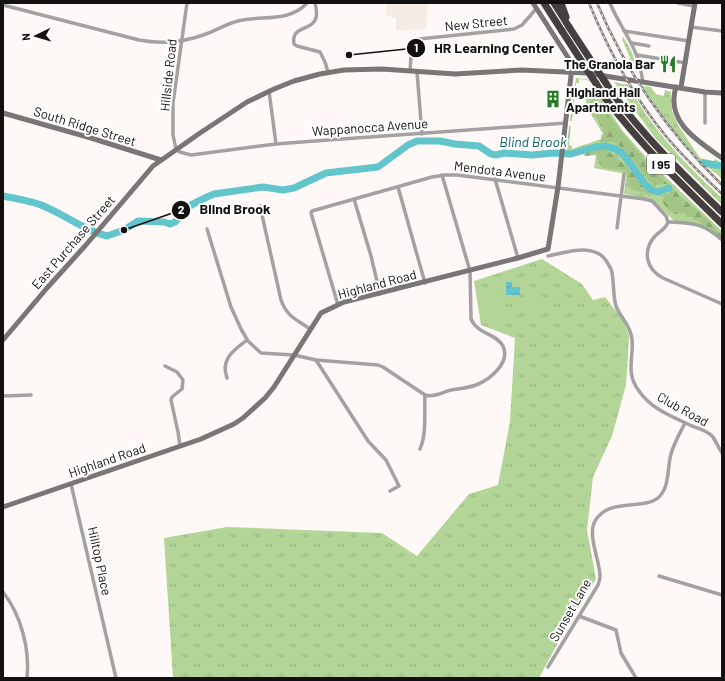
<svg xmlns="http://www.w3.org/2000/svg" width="725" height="681" font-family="Barlow,sans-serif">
<defs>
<pattern id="grass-tufts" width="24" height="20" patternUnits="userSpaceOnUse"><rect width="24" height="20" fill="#b3d598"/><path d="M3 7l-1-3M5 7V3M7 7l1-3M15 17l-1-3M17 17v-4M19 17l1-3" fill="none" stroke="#99b682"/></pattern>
<pattern id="forest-firs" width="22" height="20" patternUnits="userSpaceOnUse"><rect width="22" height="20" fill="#a3c586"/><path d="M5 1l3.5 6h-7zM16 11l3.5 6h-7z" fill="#8ba873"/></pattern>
<pattern id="water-waves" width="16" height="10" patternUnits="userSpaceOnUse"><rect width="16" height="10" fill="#62c5cb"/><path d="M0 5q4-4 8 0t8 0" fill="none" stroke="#54a8ad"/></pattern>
</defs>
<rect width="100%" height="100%" fill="#fef9f7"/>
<polygon fill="#f7ebe5" points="387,3 428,3 426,29 396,31 396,18 386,16"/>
<g fill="url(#grass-tufts)">
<path d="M623,37C630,46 637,62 637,74L629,60L630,58L622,39Z"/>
<polygon points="576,78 603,81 604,83 579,79 579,83 576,83 572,121 570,121"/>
<path d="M614,82L628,85C652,129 685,164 722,198V205L656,139Z"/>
<path d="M642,86L651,87L656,94L664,96L665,90L671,92L672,111L678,125L700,158L713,161L716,159L722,164V179C715,172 706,167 699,159C677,137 659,112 642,86Z"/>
<polygon points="595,89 622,130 651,163 722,231 722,239 699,224 674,221 657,204 650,199 624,194 626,174 594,168 596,155 586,153 566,157 569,126 571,126 569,145 572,146 572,149 601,139 601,135 603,134 586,106 586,94"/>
<polygon points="542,259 582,284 593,300 605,297 623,320 629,335 628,356 626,385 612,436 593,477 587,530 596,579 566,628 539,678 173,678 164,538 227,527 382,533 417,556 469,494 498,485 510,421 515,338 481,325 474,281"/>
</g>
<g fill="url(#forest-firs)">
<polygon points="591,98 595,98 644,159 681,197 701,213 722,235 722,238 705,225 684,213 675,214 669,211 662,202 664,197 670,192 668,184 654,185 648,180 622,148 614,142 599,142 603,137 604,132 590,105"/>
<path d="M591,148C597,149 602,149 607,151C621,158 642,182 651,196L645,193L632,190L628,184L626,171L603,168L599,163L596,155L584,156L586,151Z"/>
</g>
<g fill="#b3d598">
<polygon points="500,294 501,312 504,312 504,322 484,323 484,314 480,314 479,295"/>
<polygon points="547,300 547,309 527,309 527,301"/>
</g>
<polygon fill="url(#water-waves)" points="506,282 512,282 512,287 520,287 520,295 506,295"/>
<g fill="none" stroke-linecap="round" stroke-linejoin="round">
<g stroke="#62c5cb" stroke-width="7">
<polyline points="703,163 722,166"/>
<path d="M3,196C18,199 34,201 48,208C68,217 86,231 107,236L124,230L138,221L164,222L170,224L175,222L191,205L207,197L214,194L263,187L283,190L294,188L326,173L378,167L408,145L417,141H440L455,144L479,146L491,154L496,155L504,153L532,155L554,153L571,154L595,147L605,146L616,149L622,153L645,184L651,190L658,192L669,188"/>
</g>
<g stroke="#a3a1a1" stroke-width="3.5">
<polyline points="187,3 173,103 173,135 176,149 180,152 191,155 276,144 328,140 566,123"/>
<path d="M315,3C324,37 290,20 294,44L297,46L320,52L325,62L328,72"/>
<path d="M610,3C617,21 629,36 636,54C640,63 641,72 643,82"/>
<polyline points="678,3 694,6"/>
<path d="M3,5L139,40C161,44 185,42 206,34C217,30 226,24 238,21C261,15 289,23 307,3"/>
<polyline points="691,27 722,31"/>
<polyline points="624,31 689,41"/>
<polyline points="632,43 649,46"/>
<polyline points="637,55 686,63"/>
<polyline points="410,71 411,56 419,39 514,29 522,25 536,9"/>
<polyline points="417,72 422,134"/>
<polyline points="269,91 276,144"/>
<polyline points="705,123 705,92"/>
<polyline points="495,179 518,258"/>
<polyline points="398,187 425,283"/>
<polyline points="354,199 371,256 380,294"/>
<path d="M260,206L281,300C287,317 296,319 310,329"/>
<path d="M668,222C693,223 703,223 722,240"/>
<polyline points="617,228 624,174"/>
<path d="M207,229L231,307L241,329L248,341L261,353L294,355L316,360L378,365L383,367L425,395C434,398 443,392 451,390C459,389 468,388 476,385C489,380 511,363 503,346C496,333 477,334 471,319L470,271L442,175"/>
<path d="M548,256C567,252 595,242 607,262C609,266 612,269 612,273C614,283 613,296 616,306C621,319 630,324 632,339C634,359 625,372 639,391C651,409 673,417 692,426C698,428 708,431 713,437C716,442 719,448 722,453"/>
<path d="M338,305L311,213L312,211L432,177L445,175H457L644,199L652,201L655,204L666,216L668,222C666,229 660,231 655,236C642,251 646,269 663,278L722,304"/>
<polyline points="316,360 368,441 386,460 399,486 390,491"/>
<polyline points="165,366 177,372 183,380 182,389 172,397 171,400 178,432 180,446"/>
<path d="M227,378C220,359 234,350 247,340"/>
<polyline points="3,396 31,395"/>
<path d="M420,449C427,433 424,412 425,395"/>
<polyline points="71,484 116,678"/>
<polyline points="659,576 722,595"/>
<path d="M3,592C21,615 30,649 27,678"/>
<polyline points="579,616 616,630 621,653 636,678"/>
<path d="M548,667L598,585C599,582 600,579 600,576C600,561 587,535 595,521C609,497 644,511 659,497C670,486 667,468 671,454C674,443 680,433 685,423"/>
</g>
<g stroke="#7a7677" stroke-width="5">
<path d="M676,87C665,122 698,141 722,158"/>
<polyline points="681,87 695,3"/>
<polyline points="3,113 91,138 161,160"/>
<polyline points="3,340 47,288 85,246 153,166 200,133 247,102 274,89 294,81 320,74 344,70 382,69 455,74 522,70 586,73 705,92 722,93"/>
<polyline points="3,507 201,439 234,424 243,418 265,398 274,387 321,313 344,302 518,258 548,249 558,187 572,67 569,59 533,3"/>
</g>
<g stroke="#444040" stroke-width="7">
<polyline points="544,3 562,31"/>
<polyline points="554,3 569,27"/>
<polyline points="561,3 566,17"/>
<path d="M613,94C645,138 684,175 722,212"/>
<path d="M606,99C641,145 681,184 722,224"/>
</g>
<g stroke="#807d7c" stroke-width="2.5">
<g id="rail">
<path d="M589,3C608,49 633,96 665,135C682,156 702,175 722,194"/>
<path d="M597,3C627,74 667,131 722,185"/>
</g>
</g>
<use href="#rail" stroke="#fff" stroke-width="1" stroke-dasharray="3" stroke-linecap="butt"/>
<g stroke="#444040" stroke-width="7">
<polyline points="569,27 613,94"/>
<polyline points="562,31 606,99"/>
</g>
</g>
<defs>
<g id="restaurant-bare" transform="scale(1.38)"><path d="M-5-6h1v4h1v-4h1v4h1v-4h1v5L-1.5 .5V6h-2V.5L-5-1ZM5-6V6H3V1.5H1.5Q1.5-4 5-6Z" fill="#277a25" stroke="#fff" stroke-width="2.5" paint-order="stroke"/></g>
<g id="building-bare" transform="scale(1.38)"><path d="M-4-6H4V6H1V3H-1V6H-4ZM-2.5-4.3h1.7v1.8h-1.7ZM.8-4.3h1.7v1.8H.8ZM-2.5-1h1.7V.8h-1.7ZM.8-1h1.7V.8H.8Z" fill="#277a25" stroke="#fff" stroke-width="2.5" paint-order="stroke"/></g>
</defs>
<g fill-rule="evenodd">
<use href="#restaurant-bare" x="668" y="64"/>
<use href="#building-bare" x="553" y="99"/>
</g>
<g text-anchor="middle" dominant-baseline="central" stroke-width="4" stroke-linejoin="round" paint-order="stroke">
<rect fill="#fff" stroke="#595858" stroke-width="1" x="647" y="154" width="28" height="20" rx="3"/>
<g font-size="12" font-weight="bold" fill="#121110">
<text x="661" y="164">I 95</text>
</g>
<g font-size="13" fill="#121110" stroke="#fff">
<text transform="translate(476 23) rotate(-6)">New Street</text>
<text transform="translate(168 75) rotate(-84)">Hillside Road</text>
<text transform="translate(85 126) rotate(17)">South Ridge Street</text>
<text transform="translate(370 127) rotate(-4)">Wappanocca Avenue</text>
<text transform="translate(500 171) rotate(7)">Mendota Avenue</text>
<text transform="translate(73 242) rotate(-49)">East Purchase Street</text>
<text transform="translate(377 284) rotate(-15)">Highland Road</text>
<text transform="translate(683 409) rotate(29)">Club Road</text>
<text transform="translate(107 460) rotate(-19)">Highland Road</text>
<text transform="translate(100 561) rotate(78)">Hilltop Place</text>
<text transform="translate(570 610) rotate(-60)">Sunset Lane</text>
</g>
<g font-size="13" font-weight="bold" fill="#121110" stroke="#fff" text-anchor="end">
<text x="655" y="64">The Granola Bar</text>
<text x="566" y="92" text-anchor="start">Highland Hall<tspan x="566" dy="15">Apartments</tspan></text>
</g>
<g font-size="14" font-style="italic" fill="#0c6267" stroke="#fff">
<text x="533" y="141">Blind Brook</text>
</g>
</g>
<path fill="none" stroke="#121110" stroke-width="1.5" d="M349 55L416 48M124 230L181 210"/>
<g fill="#121110" stroke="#fff" stroke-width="1.5">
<circle cx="349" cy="55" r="4"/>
<circle cx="124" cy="230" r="4"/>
<circle cx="416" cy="48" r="10"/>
<circle cx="181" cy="210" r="10"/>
</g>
<g font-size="12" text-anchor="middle" font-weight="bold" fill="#fff">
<text x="416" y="52">1</text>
<text x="181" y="214">2</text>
</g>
<g font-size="14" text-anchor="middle" font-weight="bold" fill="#121110" stroke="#fff" stroke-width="4" stroke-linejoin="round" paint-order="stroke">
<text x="494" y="53">HR Learning Center</text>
<text x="235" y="214">Blind Brook</text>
</g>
<rect width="725" height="681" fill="none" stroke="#121110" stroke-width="8"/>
<g transform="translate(36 36) rotate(265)" stroke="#ffffff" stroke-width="3" paint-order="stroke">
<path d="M0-3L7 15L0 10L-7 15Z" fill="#121110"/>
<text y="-6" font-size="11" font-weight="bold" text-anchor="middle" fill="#121110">N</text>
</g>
</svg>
